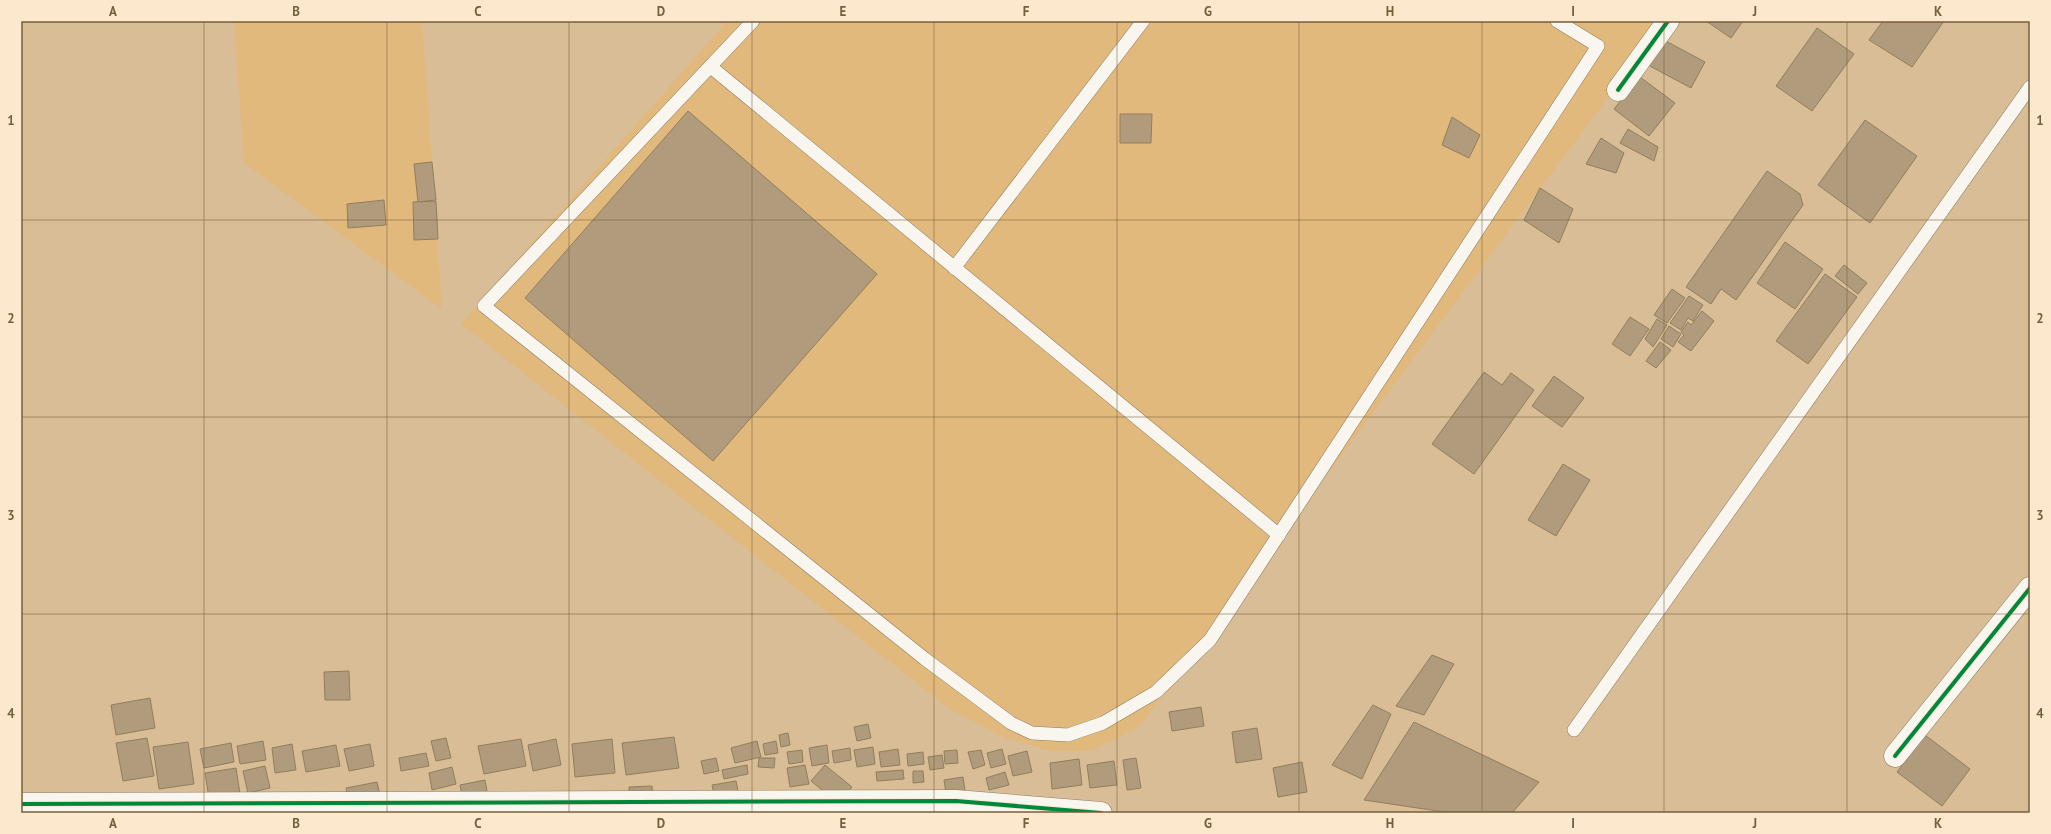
<svg xmlns="http://www.w3.org/2000/svg" width="2051" height="834" font-family="'PT Sans',sans-serif">
<rect width="100%" height="100%" fill="#d8bd96"/>
<g fill="#e2b97c">
<polygon points="234,21 422,21 442,309 244,163"/>
<polygon points="727,21 1665,21 1139,727 1090,751 1051,751 1006,738 951,710 461,324"/>
</g>
<g fill="#b09b7c" stroke="#927e5b">
<polygon points="1706,21 1743,21 1731,38"/>
<polygon points="1883,21 1944,21 1912,67 1869,40"/>
<polygon points="1817,28 1854,54 1812,111 1776,86"/>
<polygon points="1662,39 1705,62 1691,88 1648,65"/>
<polygon points="1640,77 1675,103 1649,136 1614,109"/>
<polygon points="688,111 877,274 713,461 525,298"/>
<polygon points="1120,114 1152,114 1151,143 1120,143"/>
<polygon points="1452,117 1480,135 1469,158 1442,145"/>
<polygon points="1865,120 1917,156 1870,223 1818,185"/>
<polygon points="1628,129 1658,147 1654,161 1620,143"/>
<polygon points="1601,138 1624,153 1616,173 1586,164"/>
<polygon points="432,162 436,200 418,202 414,164"/>
<polygon points="1767,171 1800,194 1803,205 1736,300 1721,289 1711,304 1686,287"/>
<polygon points="1540,188 1573,209 1559,243 1524,220"/>
<polygon points="384,200 386,225 348,228 347,204"/>
<polygon points="436,201 438,239 414,240 413,202"/>
<polygon points="1785,242 1823,269 1795,309 1757,283"/>
<polygon points="1844,265 1867,283 1858,294 1835,276"/>
<polygon points="1825,274 1857,297 1808,364 1776,341"/>
<polygon points="1672,289 1685,298 1667,323 1654,315"/>
<polygon points="1689,296 1703,305 1693,321 1688,318 1681,330 1670,323"/>
<polygon points="1702,311 1714,321 1691,351 1678,342 1684,335 1681,332 1688,322 1691,325"/>
<polygon points="1630,317 1649,329 1630,356 1612,344"/>
<polygon points="1657,319 1667,325 1653,347 1645,339"/>
<polygon points="1669,326 1681,334 1673,347 1661,339"/>
<polygon points="1660,342 1671,350 1656,368 1646,361"/>
<polygon points="1484,372 1502,385 1511,373 1534,390 1474,474 1432,444"/>
<polygon points="1554,376 1584,398 1562,427 1532,406"/>
<polygon points="1563,464 1590,480 1556,536 1528,520"/>
<polygon points="1432,655 1454,664 1424,715 1396,706"/>
<polygon points="349,671 350,700 325,700 324,672"/>
<polygon points="150,698 155,728 116,735 111,705"/>
<polygon points="1373,705 1391,714 1362,779 1332,765"/>
<polygon points="1201,707 1204,726 1172,731 1169,712"/>
<polygon points="1414,722 1539,782 1512,813 1451,813 1364,800"/>
<polygon points="868,724 871,738 857,741 854,727"/>
<polygon points="1257,728 1262,759 1236,763 1232,732"/>
<polygon points="788,733 790,745 781,747 779,735"/>
<polygon points="1925,735 1970,769 1942,806 1897,772"/>
<polygon points="674,737 679,768 626,775 622,743"/>
<polygon points="147,738 154,776 123,781 116,743"/>
<polygon points="446,738 451,758 436,761 431,741"/>
<polygon points="521,739 526,766 484,774 478,746"/>
<polygon points="556,739 561,765 533,771 528,745"/>
<polygon points="612,739 615,773 575,777 572,744"/>
<polygon points="263,741 266,760 240,764 237,746"/>
<polygon points="757,741 761,757 735,763 731,748"/>
<polygon points="776,741 778,753 765,755 763,744"/>
<polygon points="188,742 194,784 159,789 153,747"/>
<polygon points="231,743 234,762 204,768 200,749"/>
<polygon points="292,744 296,770 275,773 272,748"/>
<polygon points="370,744 374,766 349,771 344,749"/>
<polygon points="336,745 340,766 306,772 302,751"/>
<polygon points="827,745 829,763 812,766 809,748"/>
<polygon points="873,747 875,764 857,767 854,750"/>
<polygon points="850,748 851,760 834,763 832,751"/>
<polygon points="898,749 900,765 881,767 879,752"/>
<polygon points="1002,749 1006,764 991,768 987,753"/>
<polygon points="802,750 803,762 789,764 787,752"/>
<polygon points="957,750 958,763 945,764 944,751"/>
<polygon points="981,750 985,765 973,769 968,752"/>
<polygon points="1027,751 1032,772 1013,776 1008,756"/>
<polygon points="923,752 924,764 908,766 907,754"/>
<polygon points="426,753 429,766 401,771 399,758"/>
<polygon points="942,755 944,768 930,770 928,757"/>
<polygon points="716,758 719,771 704,774 701,761"/>
<polygon points="759,758 775,758 774,768 758,767"/>
<polygon points="1136,758 1141,788 1127,790 1123,760"/>
<polygon points="1079,759 1082,785 1052,789 1050,763"/>
<polygon points="1114,761 1117,785 1090,788 1087,765"/>
<polygon points="1302,762 1307,792 1278,797 1273,768"/>
<polygon points="747,765 748,774 724,779 722,770"/>
<polygon points="805,765 809,784 790,787 787,768"/>
<polygon points="825,765 852,787 838,803 811,781"/>
<polygon points="265,766 270,788 248,793 243,771"/>
<polygon points="452,767 456,784 432,790 429,773"/>
<polygon points="236,768 240,794 209,798 205,773"/>
<polygon points="903,770 904,779 877,781 876,772"/>
<polygon points="913,771 923,771 924,782 913,783"/>
<polygon points="1005,772 1009,785 989,790 986,778"/>
<polygon points="963,777 966,797 947,800 944,780"/>
<polygon points="485,780 487,791 462,795 460,785"/>
<polygon points="736,781 739,796 715,799 712,785"/>
<polygon points="377,782 384,813 350,813 346,788"/>
<polygon points="652,786 653,809 630,810 629,787"/>
</g>
<g fill="none" stroke-linecap="round" stroke-linejoin="round">
<g stroke="#8d7b5e" stroke-width="14">
<g id="service">
<polyline points="753,21 484,306 925,659 1011,723 1032,733 1068,735 1103,723 1156,692 1210,640 1598,46 1557,21"/>
<polyline points="711,67 1279,535"/>
<polyline points="954,268 1143,21"/>
<polyline points="1574,730 2030,87"/>
</g>
</g>
<g stroke="#8d7b5e" stroke-width="23">
<g id="minor">
<polyline points="1618,90 1668,21"/>
<polyline points="1895,756 2030,588"/>
<polyline points="21,804 956,801 1101,813"/>
</g>
</g>
<use href="#service" stroke="#f9f5ef" stroke-width="13"/>
<use href="#minor" stroke="#f9f5ef" stroke-width="22"/>
<g stroke="#fce8cd" stroke-width="6">
<g id="cycleway">
<polyline points="1618,90 1668,21"/>
<polyline points="1895,756 2030,588"/>
<polyline points="21,804 956,801 1101,813"/>
</g>
</g>
<use href="#cycleway" stroke="#00873e" stroke-width="4"/>
</g>
<path fill="none" stroke="#755f3d" stroke-width="1" stroke-opacity="0.55" d="M204,21V813M387,21V813M569,21V813M752,21V813M934,21V813M1117,21V813M1299,21V813M1482,21V813M1664,21V813M1847,21V813M21,220H2030M21,417H2030M21,614H2030"/>
<rect width="2051" height="834" fill="none" stroke="#fce8cd" stroke-width="44"/>
<rect x="22" y="22" width="2007" height="790" fill="none" stroke="#755f3d" stroke-width="1.5"/>
<g font-size="13" text-anchor="middle" font-weight="bold" fill="#755f3d">
<text x="113" y="16">A</text>
<text x="296" y="16">B</text>
<text x="478" y="16">C</text>
<text x="661" y="16">D</text>
<text x="843" y="16">E</text>
<text x="1026" y="16">F</text>
<text x="1208" y="16">G</text>
<text x="1390" y="16">H</text>
<text x="1573" y="16">I</text>
<text x="1755" y="16">J</text>
<text x="1938" y="16">K</text>
<text x="11" y="125">1</text>
<text x="2040" y="125">1</text>
<text x="11" y="323">2</text>
<text x="2040" y="323">2</text>
<text x="11" y="520">3</text>
<text x="2040" y="520">3</text>
<text x="11" y="718">4</text>
<text x="2040" y="718">4</text>
<text x="113" y="828">A</text>
<text x="296" y="828">B</text>
<text x="478" y="828">C</text>
<text x="661" y="828">D</text>
<text x="843" y="828">E</text>
<text x="1026" y="828">F</text>
<text x="1208" y="828">G</text>
<text x="1390" y="828">H</text>
<text x="1573" y="828">I</text>
<text x="1755" y="828">J</text>
<text x="1938" y="828">K</text>
</g>
</svg>
